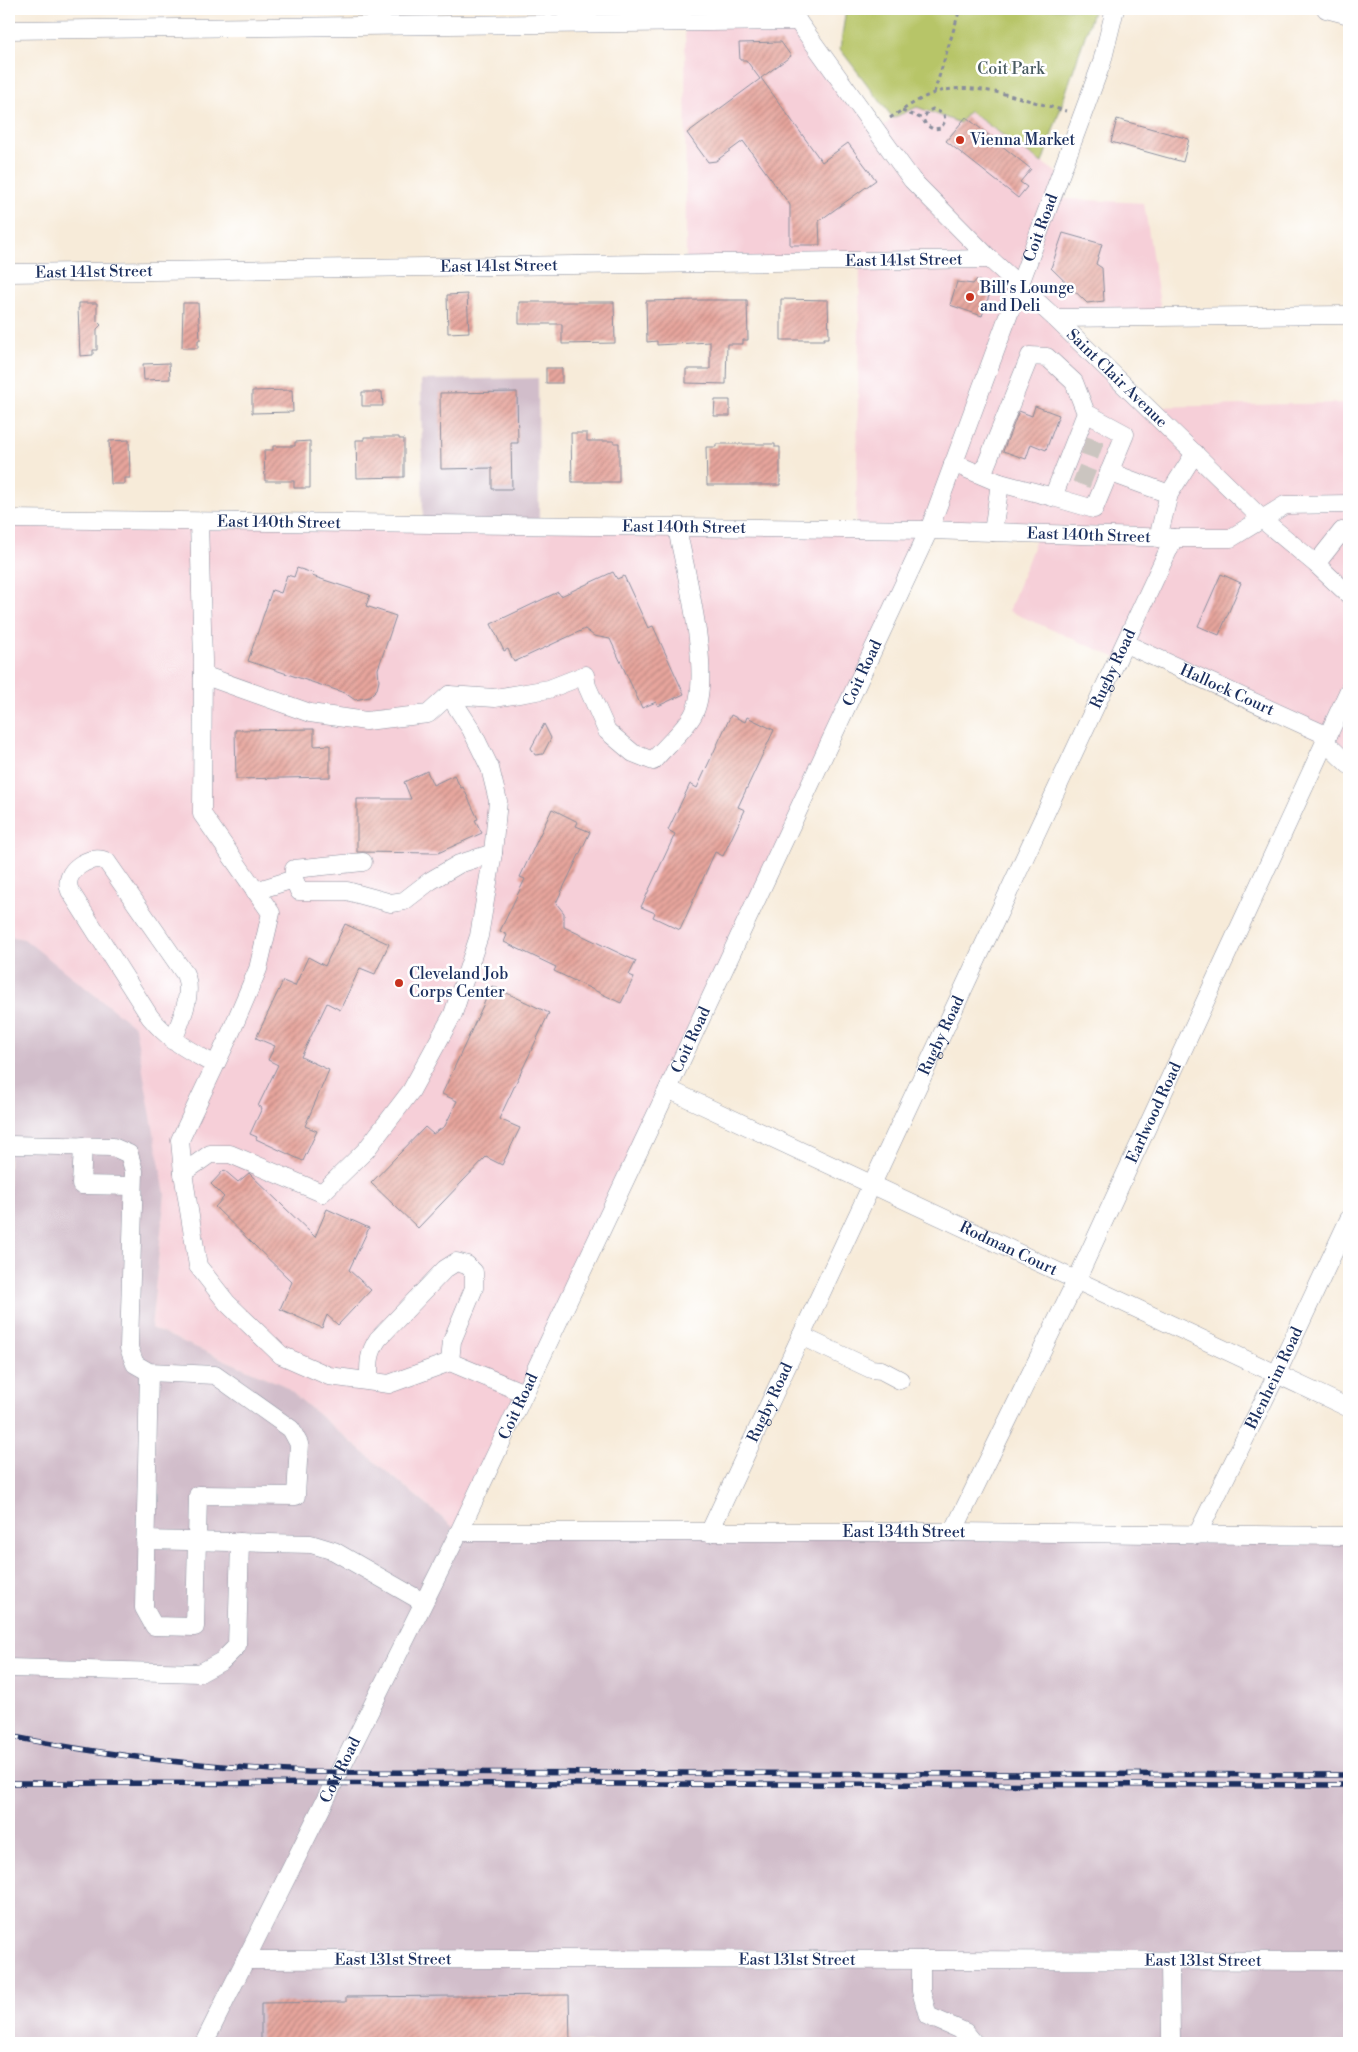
<svg xmlns="http://www.w3.org/2000/svg" width="1358" height="2052" font-family="'Libre Bodoni',serif">
<defs>
<pattern id="building-hatch" width="6" height="6" patternUnits="userSpaceOnUse" patternTransform="scale(1.25)"><rect width="6" height="6" fill="#e7a59c"/><path d="M-1 1l2-2M0 6l6-6M5 7l2-2" fill="none" stroke="#ba8782"/></pattern>
</defs>
<rect width="100%" height="100%" fill="#fff"/>
<filter id="ink" filterUnits="userSpaceOnUse"><feTurbulence type="fractalNoise" baseFrequency=".02" numOctaves="2"/><feDisplacementMap in="SourceGraphic" scale="10" xChannelSelector="R" yChannelSelector="G"/><feConvolveMatrix kernelMatrix="1 2 1 2 8 2 1 2 1" color-interpolation-filters="sRGB"/></filter>
<filter id="wash" filterUnits="userSpaceOnUse"><feTurbulence type="fractalNoise" baseFrequency=".0096" numOctaves="4" result="noise"/><feDisplacementMap in="SourceGraphic" scale="20" xChannelSelector="R" yChannelSelector="G"/><feGaussianBlur stdDeviation="1.12" result="paint"/><feColorMatrix in="noise" values="0 0 0 0 0 0 0 0 0 0 0 0 0 0 0 0 0 1.4 0 .05"/><feComposite in="paint" operator="in"/></filter>
<g filter="url(#wash)">
<rect width="100%" height="100%" fill="#f7ebd9"/>
<polygon fill="#f6cfd8" points="594,9 789,9 877,132 893,118 917,107 969,111 1060,175 1051,198 1144,203 1162,317 1056,318 1147,407 1349,403 1349,765 1326,743 1127,644 1119,659 1009,611 1038,534 929,531 459,1532 283,1385 151,1328 165,1194 24,939 9,936 9,519 856,529 860,262 686,264 685,23 594,24"/>
<g fill="#d1bdca">
<polygon points="538,378 539,526 423,525 421,380"/>
<polygon points="9,936 24,939 135,1027 165,1194 151,1328 283,1385 459,1532 1349,1536 1349,2043 9,2043"/>
</g>
<polygon fill="#b7c567" stroke="#697a62" points="846,9 1094,9 1042,163 969,111 960,123 917,107 893,118 840,49"/>
<g id="blocks">
<g fill="url(#building-hatch)">
<polygon points="781,42 791,56 761,78 822,162 848,143 876,180 819,221 820,245 790,245 790,205 743,141 716,161 708,162 687,133 760,79 746,60 740,60 739,43"/>
<polygon points="966,117 1031,169 1020,182 1027,187 1018,198 946,141"/>
<polygon points="1117,119 1189,139 1183,162 1111,142"/>
<polygon points="1063,233 1102,244 1096,264 1102,268 1104,301 1087,303 1051,268"/>
<polygon points="977,279 991,290 982,316 950,305 957,282 973,284"/>
<polygon points="467,294 469,332 448,333 447,295"/>
<polygon points="781,299 828,300 829,338 824,338 824,340 781,340"/>
<polygon points="700,300 747,300 748,340 743,340 743,344 727,344 726,384 686,383 686,369 710,369 710,342 657,345 657,341 647,342 646,301"/>
<polygon points="519,302 614,302 615,343 562,344 562,324 519,324"/>
<polygon points="79,303 97,303 97,321 101,325 97,329 97,350 93,350 93,355 80,356 78,308 79,308"/>
<polygon points="183,303 198,303 200,340 198,340 198,348 182,348"/>
<polygon points="169,363 170,379 144,380 143,364"/>
<rect x="546" y="368" width="16" height="15"/>
<polygon points="292,390 293,412 252,413 252,391"/>
<polygon points="362,392 382,392 383,406 362,406"/>
<polygon points="517,392 518,443 511,443 512,489 492,489 492,468 441,469 440,393"/>
<polygon points="715,400 730,400 730,416 714,416"/>
<polygon points="1035,406 1059,415 1046,450 1031,444 1026,459 1003,451 1019,411 1032,416"/>
<polygon points="571,433 587,433 587,441 614,441 614,443 619,443 619,482 572,482"/>
<polygon points="364,437 399,437 399,439 404,439 404,477 357,478 356,440 364,440"/>
<polygon points="129,440 130,478 125,478 125,484 111,484 109,441"/>
<polygon points="310,441 310,488 294,488 294,481 265,481 264,450 273,450 273,446 295,446 295,442"/>
<polygon points="716,444 775,444 775,447 780,447 780,485 707,485 706,447 716,447"/>
<polygon points="297,568 313,573 312,576 370,595 366,606 396,616 378,669 379,681 377,689 369,697 355,700 345,693 248,661 272,590 281,593 287,575 294,577"/>
<polygon points="613,572 617,579 624,576 648,628 653,626 684,694 658,706 656,702 642,708 610,639 594,636 585,629 514,662 508,649 504,651 491,624 558,592 561,596"/>
<polygon points="1221,574 1241,583 1219,635 1198,626"/>
<polygon points="731,715 745,722 747,717 774,730 738,807 745,810 723,856 715,852 680,930 653,917 655,913 641,907 675,834 668,830 690,784 697,788"/>
<polygon points="544,724 551,738 543,754 535,755 531,748"/>
<polygon points="314,729 314,746 330,745 330,777 236,779 235,730"/>
<polygon points="427,771 433,785 454,775 461,788 463,787 478,819 475,820 482,833 438,853 357,852 357,799 411,799 404,782"/>
<polygon points="552,809 578,822 576,826 590,832 556,903 564,913 564,927 636,961 629,975 634,977 621,1003 554,971 556,967 504,942 507,935 500,931 525,879 520,877"/>
<polygon points="345,924 389,944 375,974 360,968 340,1010 327,1003 301,1057 329,1070 305,1126 317,1131 303,1161 256,1139 257,1137 250,1134 262,1108 258,1106 278,1065 268,1060 275,1046 256,1038 283,981 295,986 308,957 325,966"/>
<polygon points="492,986 549,1013 499,1119 520,1128 502,1165 486,1157 418,1228 371,1183 425,1127 433,1134 445,1126 457,1101 442,1094"/>
<polygon points="224,1170 238,1182 249,1173 315,1237 327,1209 369,1228 349,1270 371,1290 338,1325 327,1315 322,1328 280,1309 292,1282 215,1207 224,1197 211,1184"/>
<polygon points="569,1995 570,2043 261,2043 261,2003 346,2002 346,1997"/>
</g>
</g>
</g>
<g filter="url(#ink)">
<use href="#blocks" fill-opacity="0" stroke="#898d9c" stroke-width="1"/>
<g fill="none" stroke-linecap="round" stroke-linejoin="round">
<g stroke="#cbc5c0" stroke-width="18" stroke-dasharray="18 9" stroke-linecap="butt">
<polyline points="1084,445 1106,453"/>
<polyline points="1076,473 1096,481"/>
</g>
<g stroke="#898d9c" stroke-width="19">
<g id="minor">
<path id="s1" d="M789,9L912,180L990,259L1055,318L1263,520L1316,564L1349,595"/>
<polyline points="1326,9 1349,15"/>
<polyline points="9,30 798,21"/>
<path id="s2" d="M9,273L990,259"/>
<polyline points="1055,318 1349,315"/>
<polyline points="953,463 1000,483 993,532"/>
<polyline points="1109,472 1169,494"/>
<polyline points="982,475 1030,356 1047,357 1074,382 1086,413 1053,497 1000,483"/>
<polyline points="1053,497 1094,509 1125,434 1086,413"/>
<path id="s3" d="M9,519L929,530L1174,538H1231L1285,505L1349,504"/>
<polyline points="199,522 203,661 202,814 271,913 258,969 231,1032 180,1140 183,1173 198,1266 227,1303 281,1355 329,1376 389,1384 450,1362 524,1393"/>
<polyline points="1158,538 1169,494 1195,453"/>
<polyline points="1316,564 1342,531 1349,537"/>
<path id="s4" d="M1126,644L1328,736"/>
<path d="M203,675L310,713L366,721L428,714L449,695L495,698L549,689L585,675L587,686L607,731L633,753L653,761C664,748 686,728 693,715C714,678 685,570 677,528"/>
<polyline points="1326,743 1349,765"/>
<polyline points="294,879 294,869 363,862"/>
<polyline points="255,891 294,879 299,891 347,891 391,903 404,901 430,881 459,864 493,853"/>
<path d="M173,1041C180,1021 194,995 185,974L107,862C91,852 61,872 70,891L150,1017C171,1042 187,1049 215,1065"/>
<path id="s5" d="M668,1089L1349,1408"/>
<polyline points="9,1145 113,1147 129,1154 134,1171 129,1348 135,1364 149,1372 215,1375 291,1429 299,1444 296,1496 198,1495 195,1627 154,1626 144,1608 149,1372"/>
<polyline points="83,1146 81,1185 133,1186"/>
<polyline points="183,1173 210,1154 230,1154 322,1193 366,1150 411,1091 453,1014 479,936 493,853 498,801 490,768 471,729 449,695"/>
<polyline points="801,1336 871,1369 881,1370 900,1380"/>
<path d="M369,1381C369,1364 368,1354 378,1339L445,1269L456,1262L467,1265L474,1272V1288L452,1341L450,1362"/>
<path id="s6" d="M459,1532H953L1349,1536"/>
<path id="s7" d="M953,1532L1077,1279L1349,690"/>
<path id="s8" d="M709,1533L1174,538"/>
<path id="s9" d="M1197,1535L1272,1384L1349,1219"/>
<polyline points="145,1540 311,1544 334,1551 423,1602"/>
<polyline points="9,1668 200,1673 222,1661 237,1646 240,1542"/>
<path id="s10" d="M245,1960L536,1959L1349,1961"/>
<polyline points="921,1960 921,1991 928,2016 965,2032 974,2043"/>
<path id="s11" d="M204,2043L459,1532L668,1089L929,530L1102,62L1115,9"/>
<polyline points="1169,2043 1171,2039 1170,1961"/>
</g>
</g>
<g stroke="#898d9c" stroke-width="3" stroke-dasharray="4 4" stroke-linecap="butt">
<polyline points="934,93 960,9"/>
<polyline points="902,111 923,119 926,125 933,129 941,128 945,121 944,114 933,109 928,111 923,119"/>
<path d="M890,118C904,109 918,99 934,93C973,79 1027,101 1066,111"/>
</g>
<use href="#minor" stroke="#fff" stroke-width="18"/>
<g stroke="#1b2f5e" stroke-width="5.5">
<g id="rail">
<path d="M9,1736C107,1756 208,1767 308,1772L1349,1775"/>
<polyline points="9,1783 1349,1785"/>
</g>
</g>
<use href="#rail" stroke="#fff" stroke-width="4" stroke-dasharray="11" stroke-linecap="butt"/>
</g>
</g>
<g fill="#c8321e" stroke="#fff" stroke-width="2">
<circle cx="960" cy="140" r="5"/>
<circle cx="970" cy="297" r="5"/>
<circle cx="399" cy="983" r="5"/>
</g>
<g text-anchor="middle" dominant-baseline="central" stroke-width="5" stroke-linejoin="round" paint-order="stroke">
<g font-size="16" fill="#4a5c61" stroke="#fff">
<text x="1011" y="69">Coit Park</text>
</g>
<g font-size="16" fill="#1b2f5e" stroke="#fff" text-anchor="start">
<text x="970" y="140">Vienna Market</text>
<text x="980" y="288">Bill's Lounge<tspan x="980" dy="18">and Deli</tspan></text>
<text x="409" y="974">Cleveland Job<tspan x="409" dy="18">Corps Center</tspan></text>
</g>
<g font-size="16" fill="#1b2f5e" stroke="#fff">
<text stroke="none"><textPath href="#s11" startOffset="2000">Coit Road</textPath></text>
<text stroke="none"><textPath href="#s2" startOffset="895">East 141st Street</textPath></text>
<text stroke="none"><textPath href="#s2" startOffset="490">East 141st Street</textPath></text>
<text stroke="none"><textPath href="#s2" startOffset="85">East 141st Street</textPath></text>
<text stroke="none"><textPath href="#s1" startOffset="496">Saint Clair Avenue</textPath></text>
<text stroke="none"><textPath href="#s3" startOffset="270">East 140th Street</textPath></text>
<text stroke="none"><textPath href="#s3" startOffset="675">East 140th Street</textPath></text>
<text stroke="none"><textPath href="#s3" startOffset="1080">East 140th Street</textPath></text>
<text stroke="none"><textPath href="#s8" startOffset="954">Rugby Road</textPath></text>
<text stroke="none"><textPath href="#s11" startOffset="1520">Coit Road</textPath></text>
<text stroke="none"><textPath href="#s4" startOffset="111">Hallock Court</textPath></text>
<text stroke="none"><textPath href="#s8" startOffset="549">Rugby Road</textPath></text>
<text stroke="none"><textPath href="#s11" startOffset="1115">Coit Road</textPath></text>
<text stroke="none"><textPath href="#s7" startOffset="465">Earlwood Road</textPath></text>
<text stroke="none"><textPath href="#s5" startOffset="376">Rodman Court</textPath></text>
<text stroke="none"><textPath href="#s9" startOffset="175">Blenheim Road</textPath></text>
<text stroke="none"><textPath href="#s8" startOffset="144">Rugby Road</textPath></text>
<text stroke="none"><textPath href="#s11" startOffset="710">Coit Road</textPath></text>
<text stroke="none"><textPath href="#s6" startOffset="445">East 134th Street</textPath></text>
<text stroke="none"><textPath href="#s11" startOffset="305">Coit Road</textPath></text>
<text stroke="none"><textPath href="#s10" startOffset="148">East 131st Street</textPath></text>
<text stroke="none"><textPath href="#s10" startOffset="552">East 131st Street</textPath></text>
<text stroke="none"><textPath href="#s10" startOffset="958">East 131st Street</textPath></text>
</g>
</g>
<rect width="1358" height="2052" fill="none" stroke="#fff" stroke-width="30"/>
</svg>
